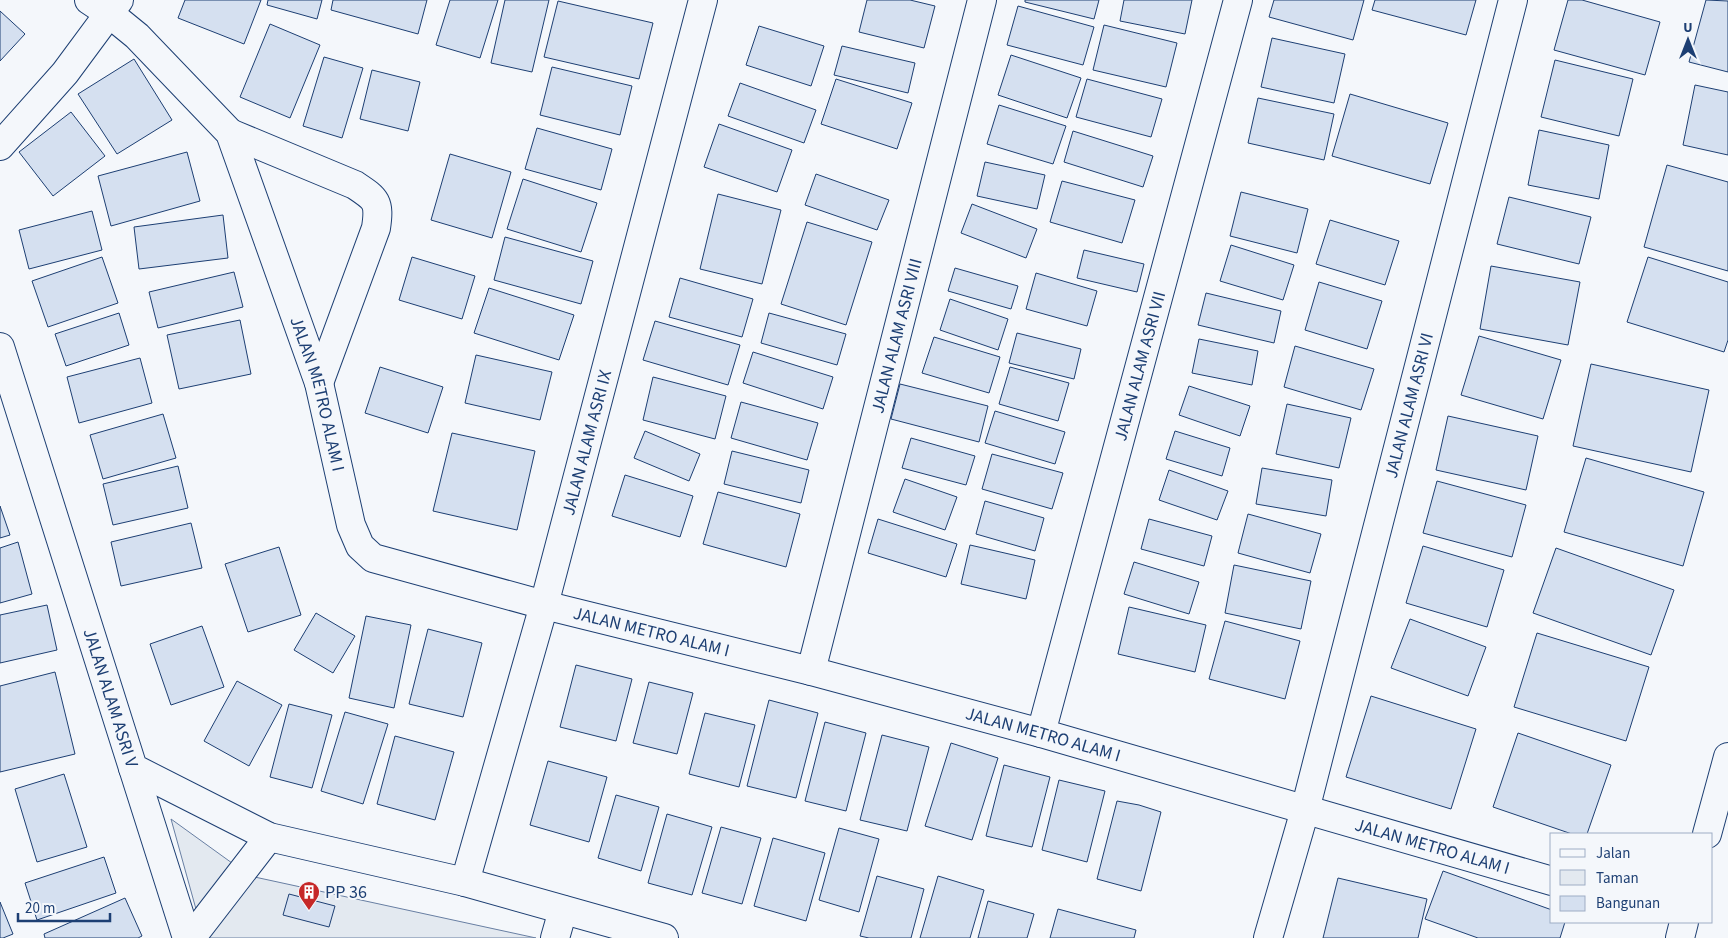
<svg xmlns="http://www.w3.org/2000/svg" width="1728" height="938" font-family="'Source Sans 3',sans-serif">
<rect width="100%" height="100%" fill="#f4f7fb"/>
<polygon fill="#e3e9f0" stroke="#687fa3" points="171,819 250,876 536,938 204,938"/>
<g fill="#d5e0f0" stroke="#1d3f73">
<polygon points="185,0 261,0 244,44 178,18"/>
<polygon points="268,0 322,0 317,19 267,5"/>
<polygon points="333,0 427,0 418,34 331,10"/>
<polygon points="450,0 498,0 480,58 436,45"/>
<polygon points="505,0 549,0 532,72 491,63"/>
<polygon points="867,0 910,0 935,6 924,48 859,32"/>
<polygon points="1025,0 1099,0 1094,19 1025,2"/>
<polygon points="1124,0 1192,0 1185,34 1120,21"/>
<polygon points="1274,0 1364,0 1353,40 1269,17"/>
<polygon points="1375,0 1476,0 1466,35 1372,10"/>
<polygon points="1568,0 1582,0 1660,22 1645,75 1554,50"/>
<polygon points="1706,0 1728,1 1728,72 1689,62"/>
<polygon points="558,1 653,23 639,79 544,57"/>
<polygon points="1018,6 1094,27 1083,65 1007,45"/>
<polygon points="0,11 25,34 0,61"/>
<polygon points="270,24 320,45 290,118 240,97"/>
<polygon points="1104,25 1177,43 1166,87 1093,70"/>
<polygon points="759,26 824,46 811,86 746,65"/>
<polygon points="1272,38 1345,54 1334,103 1261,87"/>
<polygon points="842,46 915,63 908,93 834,75"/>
<polygon points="1011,55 1081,78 1067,118 998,95"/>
<polygon points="324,57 363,68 342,138 303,126"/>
<polygon points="134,59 172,120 117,154 78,94"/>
<polygon points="1555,60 1633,79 1619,136 1541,117"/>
<polygon points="552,67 632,86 620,135 540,115"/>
<polygon points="372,70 420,82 408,131 360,119"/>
<polygon points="836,79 912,103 897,149 821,124"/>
<polygon points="1087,79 1162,99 1151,137 1076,117"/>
<polygon points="740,83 816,110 804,143 728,116"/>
<polygon points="1695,85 1728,92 1728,155 1683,145"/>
<polygon points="1350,94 1448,123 1430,184 1332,156"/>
<polygon points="1258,98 1334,114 1324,160 1248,143"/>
<polygon points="999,105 1066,126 1053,164 987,144"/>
<polygon points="71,112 105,156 53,196 19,152"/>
<polygon points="719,124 792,150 777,192 704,167"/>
<polygon points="537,128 612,149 601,190 525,169"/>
<polygon points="1539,130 1609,145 1599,199 1528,185"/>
<polygon points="1073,131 1153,156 1143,187 1064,162"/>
<polygon points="187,152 200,201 111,226 98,176"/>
<polygon points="450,154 511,172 492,238 431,220"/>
<polygon points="985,162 1045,175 1037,209 977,196"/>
<polygon points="1667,165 1728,182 1728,271 1644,247"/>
<polygon points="816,174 889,200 877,230 805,205"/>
<polygon points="523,179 597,203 581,252 507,229"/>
<polygon points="1062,181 1135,200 1122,243 1050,222"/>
<polygon points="1241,192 1308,209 1297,253 1230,236"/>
<polygon points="718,194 781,210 762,284 700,269"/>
<polygon points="1509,197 1591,217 1579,264 1497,244"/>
<polygon points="972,204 1037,229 1026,258 961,233"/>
<polygon points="92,211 102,250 29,269 19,230"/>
<polygon points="223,215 228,258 139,269 134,227"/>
<polygon points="1330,220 1399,241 1385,285 1316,264"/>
<polygon points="807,222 872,242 846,325 781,304"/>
<polygon points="505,237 593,261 581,304 494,280"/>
<polygon points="1231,245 1294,265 1283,300 1220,281"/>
<polygon points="1084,250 1144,264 1137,292 1077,278"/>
<polygon points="102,257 118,303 48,327 32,281"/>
<polygon points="412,257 475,276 462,319 399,300"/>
<polygon points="1648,257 1728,282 1728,340 1724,352 1627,322"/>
<polygon points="1491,266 1580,282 1568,345 1480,329"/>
<polygon points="955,268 1018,286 1011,309 948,291"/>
<polygon points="234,272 243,307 158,328 149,292"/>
<polygon points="1036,273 1097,291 1087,326 1026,309"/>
<polygon points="680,278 753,299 742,337 669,317"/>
<polygon points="1319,282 1382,301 1367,349 1305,330"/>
<polygon points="489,288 574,315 559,360 474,333"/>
<polygon points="1206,293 1281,311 1274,343 1198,325"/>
<polygon points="950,299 1008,319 998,350 940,330"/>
<polygon points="119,313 129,345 66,366 55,334"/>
<polygon points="769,313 846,334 837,365 761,343"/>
<polygon points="240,320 251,374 179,389 167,335"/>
<polygon points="655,321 740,345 728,385 643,360"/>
<polygon points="1017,333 1081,349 1074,379 1009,363"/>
<polygon points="1479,336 1561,360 1543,419 1461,395"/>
<polygon points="934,337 1000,357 989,393 922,373"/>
<polygon points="1199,339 1258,351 1252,385 1192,373"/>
<polygon points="1295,346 1374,369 1361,410 1284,387"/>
<polygon points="753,352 833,377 823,409 743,383"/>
<polygon points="476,355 552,372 540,420 465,403"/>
<polygon points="140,358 152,403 79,423 67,377"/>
<polygon points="1591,364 1709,390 1691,472 1573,446"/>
<polygon points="380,367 443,387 428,433 365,413"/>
<polygon points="1010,367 1069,383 1058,421 999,404"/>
<polygon points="653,377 726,396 715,439 643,420"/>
<polygon points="900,384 988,406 979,442 891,419"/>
<polygon points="1189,386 1250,406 1240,436 1179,415"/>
<polygon points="741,402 818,423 807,460 731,438"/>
<polygon points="1287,404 1351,418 1339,468 1276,454"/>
<polygon points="995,411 1065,432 1055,464 985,443"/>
<polygon points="163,414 176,458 103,479 90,435"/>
<polygon points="1448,416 1538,436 1526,490 1436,470"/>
<polygon points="645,431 700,454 689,481 634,458"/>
<polygon points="1175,431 1230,448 1222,476 1166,459"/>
<polygon points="452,433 535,451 517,530 433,511"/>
<polygon points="911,438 975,456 966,485 902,468"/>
<polygon points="732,451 809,470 801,503 724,484"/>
<polygon points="992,454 1063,473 1052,509 982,489"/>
<polygon points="1586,458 1704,492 1683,566 1564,532"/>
<polygon points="178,466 188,508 113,525 103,484"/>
<polygon points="1262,468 1332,480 1326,516 1256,504"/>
<polygon points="1169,470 1228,491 1217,520 1159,500"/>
<polygon points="625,475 693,496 680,537 612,516"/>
<polygon points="905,479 957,497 945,530 893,512"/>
<polygon points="1437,481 1526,505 1512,557 1423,533"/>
<polygon points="718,492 800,514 786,567 703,544"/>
<polygon points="985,501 1044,518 1035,551 976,534"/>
<polygon points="0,506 10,535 0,538"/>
<polygon points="1248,514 1321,534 1310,573 1238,553"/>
<polygon points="878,519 957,544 946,577 868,553"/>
<polygon points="1149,519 1212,536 1204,566 1141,549"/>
<polygon points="191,523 202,568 121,586 111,542"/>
<polygon points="18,542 32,594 0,603 0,548"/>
<polygon points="970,545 1035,560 1026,599 961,584"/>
<polygon points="1423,546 1504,570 1487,627 1406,603"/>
<polygon points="279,547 301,615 248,632 225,564"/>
<polygon points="1556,548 1674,590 1651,655 1533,613"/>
<polygon points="1134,562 1199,582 1189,614 1124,594"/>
<polygon points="1234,565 1311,581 1301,629 1225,613"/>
<polygon points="47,605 57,650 0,663 0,615"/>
<polygon points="1129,607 1206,625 1195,672 1118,654"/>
<polygon points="316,613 355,636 333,673 294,650"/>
<polygon points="366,616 411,625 394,708 349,698"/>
<polygon points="1410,619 1486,647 1468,696 1391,668"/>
<polygon points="1225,621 1300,641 1285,699 1209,679"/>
<polygon points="202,626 224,687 171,705 150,644"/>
<polygon points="428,629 482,643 463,717 409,704"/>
<polygon points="1537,633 1649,667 1626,741 1514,707"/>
<polygon points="576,665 632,679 616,741 560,727"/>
<polygon points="55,672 75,754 0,772 0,686"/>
<polygon points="237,681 282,705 249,766 204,741"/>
<polygon points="649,682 693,693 677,754 633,743"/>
<polygon points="1371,696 1476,729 1451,809 1346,777"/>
<polygon points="769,700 818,713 796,798 747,786"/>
<polygon points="289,704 332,715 312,788 270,777"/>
<polygon points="345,712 388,724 363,804 321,791"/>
<polygon points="705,713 755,725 739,787 689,774"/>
<polygon points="825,722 866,733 846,811 805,801"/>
<polygon points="1518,733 1611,765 1587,834 1572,834 1493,807"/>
<polygon points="882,735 929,747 907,831 860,820"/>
<polygon points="395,736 454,752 435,820 377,804"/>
<polygon points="951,743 998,758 972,840 925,826"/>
<polygon points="548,761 607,777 589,842 530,825"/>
<polygon points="1004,765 1050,777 1032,847 986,836"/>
<polygon points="64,774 87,847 37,862 15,789"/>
<polygon points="1059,780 1105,791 1087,862 1042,850"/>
<polygon points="616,795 659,807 641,871 598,858"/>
<polygon points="1117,801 1139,805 1161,812 1141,891 1097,879"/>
<polygon points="667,814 712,827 692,895 648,883"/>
<polygon points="721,827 761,838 742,904 702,893"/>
<polygon points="839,828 879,839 859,912 819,900"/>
<polygon points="773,838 825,853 806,921 754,906"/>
<polygon points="104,857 116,893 37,920 25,883"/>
<polygon points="1443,871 1552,910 1552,922 1565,922 1560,938 1478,938 1425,919"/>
<polygon points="877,876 924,889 911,938 869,938 860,936"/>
<polygon points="938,876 984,890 970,938 920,938"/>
<polygon points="1338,878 1427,899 1418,938 1323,938"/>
<polygon points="289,894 335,906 329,927 283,915"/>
<polygon points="125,898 142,936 138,938 45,938 44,934"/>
<polygon points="988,901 1034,914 1027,938 978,938"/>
<polygon points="0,902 13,934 3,938 0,938"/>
<polygon points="1058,909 1136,930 1134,938 1050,938"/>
</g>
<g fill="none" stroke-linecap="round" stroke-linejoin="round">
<g stroke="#1d3f73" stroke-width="30">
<g id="minor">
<path id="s1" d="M89,0L110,14L137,36L230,133L319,383L351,525L360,546L373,558L544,605L811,671L1041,733L1552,881"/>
<path d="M230,133L355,185C376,199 380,201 376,228L319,383"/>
<polyline points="0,146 65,73 119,0"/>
<path id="s2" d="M0,347L133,768L269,837L465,882L664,938"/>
<path id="s3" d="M811,671L982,0"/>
<path id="s4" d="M1041,733L1238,0"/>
<polyline points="133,768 187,938"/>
<path id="s5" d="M465,882L544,605L703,0"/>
<polyline points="191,938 269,837"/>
<polyline points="555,938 563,910"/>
<path id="s6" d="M1268,938L1305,810L1513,0"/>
</g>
</g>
<g stroke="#1d3f73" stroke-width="30">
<g id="trunk">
<polyline points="1707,834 1728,757"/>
<polyline points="1680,938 1684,922"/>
</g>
</g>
<use href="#minor" stroke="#f4f7fb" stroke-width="28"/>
<use href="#trunk" stroke="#f4f7fb" stroke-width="28"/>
</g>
<defs>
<g id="building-pin" transform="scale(1.125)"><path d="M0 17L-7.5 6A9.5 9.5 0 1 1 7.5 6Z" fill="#c62828" stroke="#f4f7fb"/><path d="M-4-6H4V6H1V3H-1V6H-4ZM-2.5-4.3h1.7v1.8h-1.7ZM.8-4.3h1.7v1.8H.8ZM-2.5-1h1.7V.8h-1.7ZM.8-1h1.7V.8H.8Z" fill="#fff"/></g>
</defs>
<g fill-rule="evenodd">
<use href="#building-pin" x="309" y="892"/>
</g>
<g text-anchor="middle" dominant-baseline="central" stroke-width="4" stroke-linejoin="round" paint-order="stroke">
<g font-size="18" fill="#1d3f73" stroke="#f4f7fb">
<text stroke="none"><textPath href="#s3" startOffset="346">JALAN ALAM ASRI VIII</textPath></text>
<text stroke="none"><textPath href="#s4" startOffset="380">JALAN ALAM ASRI VII</textPath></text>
<text stroke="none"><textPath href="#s1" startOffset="470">JALAN METRO ALAM I</textPath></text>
<text stroke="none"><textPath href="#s6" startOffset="551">JALAN ALAM ASRI VI</textPath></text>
<text stroke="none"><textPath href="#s5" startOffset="456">JALAN ALAM ASRI IX</textPath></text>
<text stroke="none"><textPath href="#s1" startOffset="934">JALAN METRO ALAM I</textPath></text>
<text stroke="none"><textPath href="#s2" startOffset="368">JALAN ALAM ASRI V</textPath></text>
<text stroke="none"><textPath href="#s1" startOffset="1339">JALAN METRO ALAM I</textPath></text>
<text stroke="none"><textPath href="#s1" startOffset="1744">JALAN METRO ALAM I</textPath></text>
</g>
<g font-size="18" fill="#1d3f73" stroke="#f4f7fb" text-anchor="start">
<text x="325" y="892">PP 36</text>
</g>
</g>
<rect x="1550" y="833" width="162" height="90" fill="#f4f7fb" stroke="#9eadc5"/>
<rect x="1560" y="849" width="25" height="8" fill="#f4f7fb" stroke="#9eadc5"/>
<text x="1596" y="858" font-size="15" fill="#1d3f73">Jalan</text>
<rect x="1560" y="870" width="25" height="15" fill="#e3e9f0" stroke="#9eadc5"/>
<text x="1596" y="883" font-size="15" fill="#1d3f73">Taman</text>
<rect x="1560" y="896" width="25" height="15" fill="#d5e0f0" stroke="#9eadc5"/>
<text x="1596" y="908" font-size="15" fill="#1d3f73">Bangunan</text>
<g transform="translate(1688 40)" stroke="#f4f7fb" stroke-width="4" paint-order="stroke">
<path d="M0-4L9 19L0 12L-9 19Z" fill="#1d3f73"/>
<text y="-8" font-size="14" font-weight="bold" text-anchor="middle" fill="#1d3f73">U</text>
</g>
<path d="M18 913v8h92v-8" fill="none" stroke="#1d3f73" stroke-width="2.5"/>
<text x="25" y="913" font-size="15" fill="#1d3f73" stroke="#f4f7fb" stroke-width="4" paint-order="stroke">20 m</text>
</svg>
